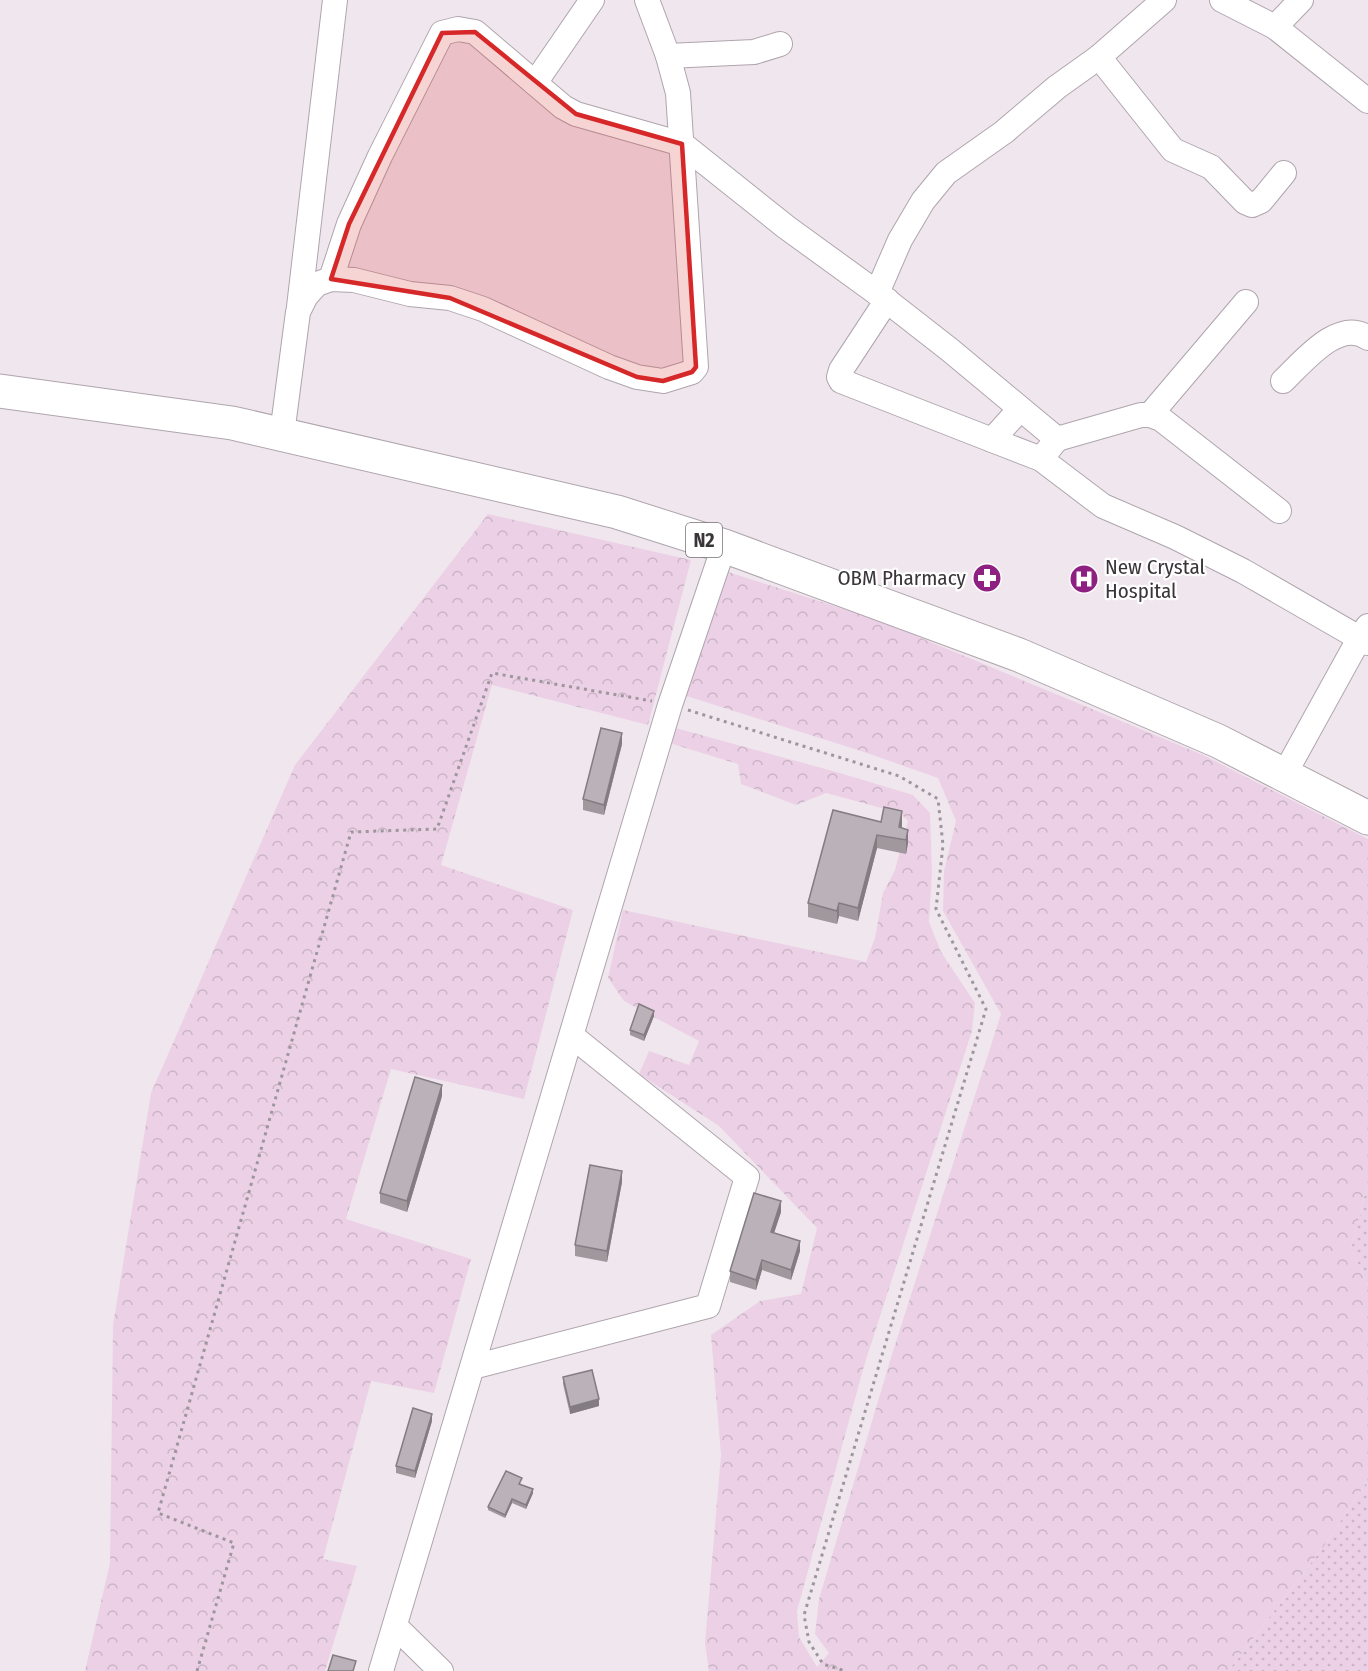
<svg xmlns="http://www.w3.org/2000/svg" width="1368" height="1671" font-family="'Fira Sans Condensed',sans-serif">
<defs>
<pattern id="grass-dots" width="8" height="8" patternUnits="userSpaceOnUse" patternTransform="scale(1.5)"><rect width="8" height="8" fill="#ecd1e6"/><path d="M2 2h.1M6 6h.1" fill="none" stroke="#cbb4c6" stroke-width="1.8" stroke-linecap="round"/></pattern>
<pattern id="forest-crowns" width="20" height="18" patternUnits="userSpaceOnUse" patternTransform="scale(1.5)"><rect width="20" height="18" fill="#ecd1e6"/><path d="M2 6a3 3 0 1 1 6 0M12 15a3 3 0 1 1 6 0" fill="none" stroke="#cbb4c6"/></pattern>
</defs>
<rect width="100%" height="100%" fill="#f0e6ee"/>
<g fill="url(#grass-dots)">
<polygon points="1368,1182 1368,1285 1351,1249"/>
<polygon points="1368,1480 1368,1671 1228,1671 1324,1546"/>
</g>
<g fill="url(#forest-crowns)">
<polygon points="488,514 691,560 648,725 492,685 441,865 573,910 524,1099 391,1069 346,1219 471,1259 434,1393 371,1381 323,1559 357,1566 325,1671 85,1671 110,1563 113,1325 151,1093 295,765"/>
<polygon points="722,570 875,619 1203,755 1368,839 1368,1182 1351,1249 1368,1285 1368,1480 1324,1546 1228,1671 709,1671 705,1643 721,1455 711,1335 760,1301 801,1294 817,1228 719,1126 639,1074 649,1051 689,1065 699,1041 624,1001 608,978 623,910 866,962 875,938 883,893 895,870 908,821 900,813 826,793 796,805 741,784 738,764 666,742 672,727 840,773 913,795 930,813 932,872 929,922 941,952 975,1003 972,1031 864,1366 797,1611 799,1637 817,1667 829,1653 815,1634 819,1599 893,1351 1001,1014 943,911 944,871 956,821 938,778 864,752 680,694"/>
</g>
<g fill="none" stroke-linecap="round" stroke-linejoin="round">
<g stroke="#afa5ad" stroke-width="26">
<g id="minor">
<polyline points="1222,0 1275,27 1301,0"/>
<polyline points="1275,27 1368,101"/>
<polyline points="668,56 754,52 780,44"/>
<polyline points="1099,57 1173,150 1211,167 1245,202 1252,205 1261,201 1284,173"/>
<polyline points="535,83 592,0"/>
<polyline points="331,279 349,224 380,156 442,33 458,29 475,32 563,107 576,114 682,144 786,227 877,293 950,350 1057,439 1041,459 1103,506 1175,537 1243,571 1368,643"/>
<polyline points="877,293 900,240 923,201 946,173 1004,132 1057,87 1099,57 1164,0"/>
<polyline points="887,300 841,370 839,377 841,381 992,440 1020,409"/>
<polyline points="299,307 335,0"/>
<path d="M1283,381C1303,362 1339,317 1368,338"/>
<polyline points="1150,415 1246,302"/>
<polyline points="282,434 298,312 306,296 317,284 331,279 354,280 410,294 450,298 483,309 609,367 637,377 663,381 692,372 696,367 678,93 668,56 647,0"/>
<polyline points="1057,439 1141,415 1150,415 1161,419 1279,511"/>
<polyline points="992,440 1041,459"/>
<polyline points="1284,775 1359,639 1368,626"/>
<polyline points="473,1367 708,1306 747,1177 572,1036"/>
<polyline points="396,1627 441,1671"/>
<polyline points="381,1671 670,705 724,546"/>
</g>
</g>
<g stroke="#afa5ad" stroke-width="35">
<polyline id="highway" points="0,391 232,423 617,512 724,546 1019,655 1218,741 1368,818"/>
</g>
<g stroke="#9d969c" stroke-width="3" stroke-dasharray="3 4.5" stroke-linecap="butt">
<polyline points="688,710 899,776 938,799 943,845 936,909 986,1009 804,1615 809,1642 823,1664 845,1671"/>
<polyline points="197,1671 234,1543 158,1513 351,832 437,829 492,673 652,701"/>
</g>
<use href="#minor" stroke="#fff" stroke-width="24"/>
<use href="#highway" stroke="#fff" stroke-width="33"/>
</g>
<g fill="#a1989e">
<polygon points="622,744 604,815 583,810 583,799"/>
<polygon points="881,822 902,824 902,828 908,843 906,854 877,848 858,921 839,916 837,924 808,917 808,903"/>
<polygon points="654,1016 644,1041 630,1035 630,1030"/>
<polygon points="442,1096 407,1212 380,1203 380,1193"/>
<polygon points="622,1182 607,1262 575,1256 575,1245"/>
<polygon points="781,1212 774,1233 800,1251 791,1280 762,1270 756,1290 730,1282 730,1271"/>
<polygon points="563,1377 599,1406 570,1414 563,1384"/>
<polygon points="432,1421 415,1478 396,1473 396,1466"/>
<polygon points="522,1482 520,1484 533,1493 526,1509 512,1503 505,1518 488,1510 488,1507"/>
</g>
<g fill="#837c81">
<polygon points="622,733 622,744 604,815 604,805"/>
<polygon points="902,811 902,824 899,841 899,827"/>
<polygon points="908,830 908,843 906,854 906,840"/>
<polygon points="877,835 877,848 858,921 858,908"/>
<polygon points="839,903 839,916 837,924 837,911"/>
<polygon points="654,1011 654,1016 644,1041 644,1035"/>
<polygon points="442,1085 442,1096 407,1212 407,1201"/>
<polygon points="622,1171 622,1182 607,1262 607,1251"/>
<polygon points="781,1201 781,1212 771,1242 771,1232"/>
<polygon points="800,1241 800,1251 791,1280 791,1270"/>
<polygon points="762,1260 762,1270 756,1290 756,1280"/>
<polygon points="599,1399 599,1406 570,1414 570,1407"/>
<polygon points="432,1414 432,1421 415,1478 415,1471"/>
<polygon points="533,1489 533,1493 526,1509 526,1505"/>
<polygon points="512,1499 512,1503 505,1518 505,1515"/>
</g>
<g fill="#bbb1b8" stroke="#837c81" stroke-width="1.5">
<polygon points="601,728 622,733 604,805 583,799"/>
<polygon points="884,807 902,811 899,827 908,830 906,840 877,835 858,908 839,903 837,911 808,903 833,810 881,822"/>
<polygon points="639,1004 654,1011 644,1035 630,1030"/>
<polygon points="415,1077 442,1085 407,1201 380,1193"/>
<polygon points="590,1165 622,1171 607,1251 575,1245"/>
<polygon points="754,1193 781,1201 771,1232 800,1241 791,1270 762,1260 756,1280 730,1271"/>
<polygon points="592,1370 599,1399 570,1407 563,1377"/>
<polygon points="413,1408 432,1414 415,1471 396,1466"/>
<polygon points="506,1471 522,1478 519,1484 533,1489 526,1505 512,1499 505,1515 488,1507"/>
<polygon points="333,1655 356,1661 353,1671 328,1671"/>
</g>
<path fill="#d62828" fill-opacity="0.2" stroke="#d62828" stroke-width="4.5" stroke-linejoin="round" d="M475,32L576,114L682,144L696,367L692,372L663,381L637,377L450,298L331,279L349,224L442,33Z"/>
<defs>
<g id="pharmacy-disc" transform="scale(1.5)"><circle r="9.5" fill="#8e2082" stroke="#fff"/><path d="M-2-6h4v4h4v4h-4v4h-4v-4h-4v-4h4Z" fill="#fff"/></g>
<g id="hospital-disc" transform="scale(1.5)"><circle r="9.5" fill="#8e2082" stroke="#fff"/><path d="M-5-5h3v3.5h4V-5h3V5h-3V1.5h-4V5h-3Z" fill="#fff"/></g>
</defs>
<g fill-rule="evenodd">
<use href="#pharmacy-disc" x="987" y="578"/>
<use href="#hospital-disc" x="1084" y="579"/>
</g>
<g text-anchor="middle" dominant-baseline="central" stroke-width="4.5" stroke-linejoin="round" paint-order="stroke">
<rect fill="#fff" stroke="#747274" stroke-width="1.5" x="686" y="523" width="36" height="34" rx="4.5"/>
<g font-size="20" font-weight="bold" fill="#393538">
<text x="704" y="540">N2</text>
</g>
<g font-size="21" fill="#393538" stroke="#fff" text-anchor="start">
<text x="1105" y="567">New Crystal<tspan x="1105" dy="24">Hospital</tspan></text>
<text x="966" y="578" text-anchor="end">OBM Pharmacy</text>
</g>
</g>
</svg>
